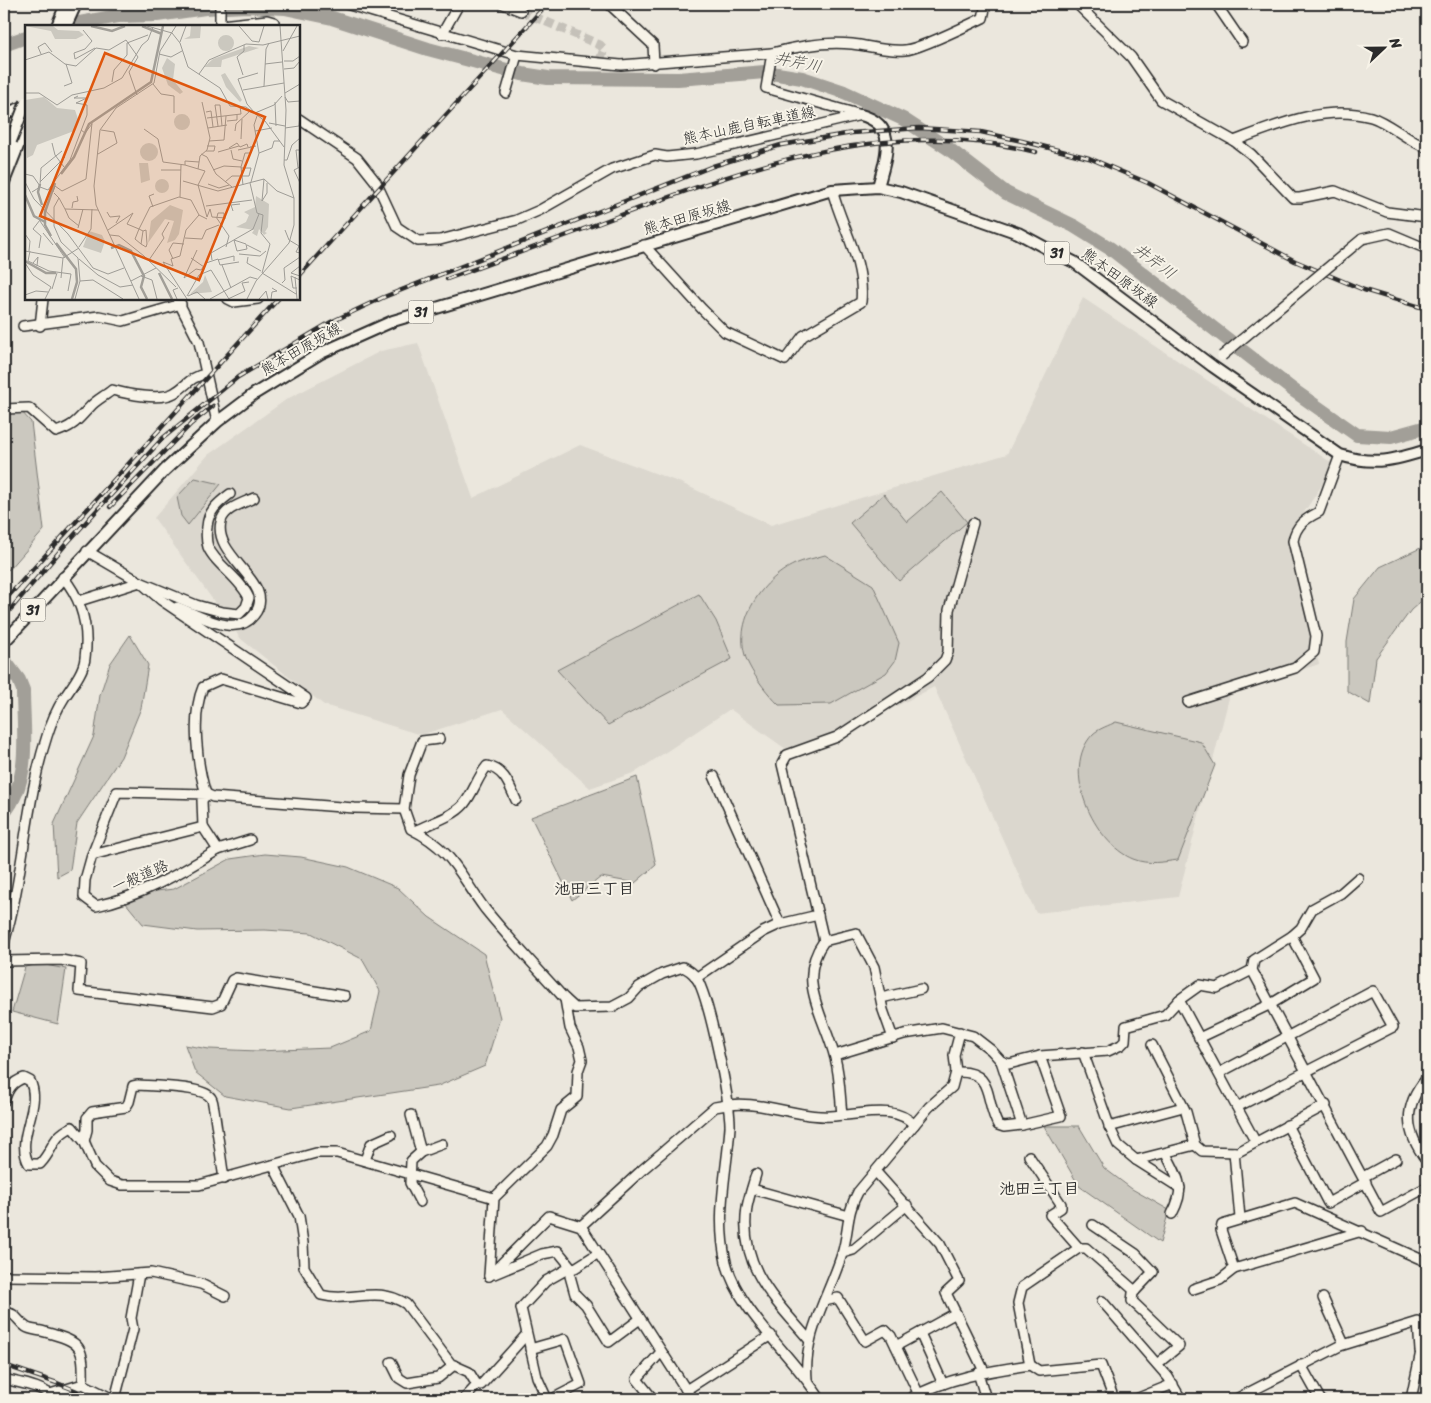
<svg xmlns="http://www.w3.org/2000/svg" width="1431" height="1403" font-family="Sriracha,'Klee One',sans-serif">
<rect width="100%" height="100%" fill="#ebe7dd"/>
<filter id="ink" filterUnits="userSpaceOnUse"><feTurbulence type="fractalNoise" baseFrequency=".02" numOctaves="2"/><feDisplacementMap in="SourceGraphic" scale="10" xChannelSelector="R" yChannelSelector="G"/><feConvolveMatrix kernelMatrix="1 2 1 2 8 2 1 2 1" color-interpolation-filters="sRGB"/></filter>
<g filter="url(#ink)">
<polygon fill="#dbd7ce" points="1083,298 1335,465 1288,537 1319,664 1230,694 1178,897 1036,913 934,687 797,757 730,709 636,772 590,788 502,709 421,735 324,705 241,639 154,518 208,455 287,399 381,351 418,343 473,498 580,445 681,483 771,525 1007,454"/>
<g fill="#cbc8bf" stroke="#7b7a75">
<polygon points="20,410 31,422 44,530 10,569 4,570 4,412"/>
<polygon points="195,478 221,484 188,525 181,516 177,497"/>
<polygon points="942,492 967,522 899,581 850,523 884,494 907,522"/>
<polygon points="1427,545 1427,596 1411,610 1376,658 1370,704 1347,691 1347,642 1354,599 1380,567"/>
<path d="M825,555L873,585L899,643L895,661L886,673L831,704L779,705C768,694 756,679 749,665C729,627 760,580 795,564C804,560 815,558 825,555Z"/>
<polygon points="699,594 716,621 732,659 608,725 557,670"/>
<polygon points="130,635 148,665 141,708 121,757 77,823 70,870 57,877 54,824 94,736 100,695 110,664"/>
<path d="M1116,722L1201,742L1215,765L1178,860C1163,862 1148,865 1133,859C1094,843 1059,769 1093,734C1098,729 1110,725 1116,722Z"/>
<polygon points="637,777 656,865 635,883 601,877 572,900 531,817"/>
<polygon points="265,854 301,857 348,867 398,888 429,917 484,954 500,1018 485,1066 438,1086 291,1108 225,1096 195,1072 185,1045 209,1049 258,1051 330,1048 371,1031 380,991 362,959 311,933 265,930 197,931 143,924 125,902 148,892 174,889 230,859"/>
<polygon points="40,964 66,969 58,1024 12,1012 25,967"/>
<polygon points="1044,1126 1079,1126 1104,1168 1132,1189 1169,1210 1160,1243 1079,1186"/>
</g>
<g fill="none" stroke-linecap="round" stroke-linejoin="round">
<g stroke="#a29f98" stroke-width="14">
<polyline points="63,26 118,16 157,15 205,8 247,6 285,8 332,18 428,49 522,74 548,78 678,79 765,72 802,78 844,92 903,119 949,149 1006,193 1074,226 1111,249 1293,390 1357,435 1391,437 1427,427"/>
<polyline points="4,45 26,37"/>
<path d="M4,660L19,680L23,690C23,731 32,779 4,813"/>
</g>
<polyline stroke="#c5c1b9" stroke-width="9" stroke-dasharray="9 4.5" stroke-linecap="butt" points="521,11 600,45 604,49 599,63"/>
<g stroke="#2b2b2b" stroke-width="12">
<g id="minor">
<polyline points="220,4 220,26"/>
<path d="M346,4L517,55L621,65L772,53C798,46 825,41 852,44C870,46 887,52 905,50C920,49 968,25 983,18L986,4"/>
<polyline points="503,4 521,11"/>
<polyline points="609,4 653,45 654,64"/>
<polyline points="1077,4 1131,57 1161,100 1234,141 1251,154 1293,198 1300,198 1335,191 1387,212 1427,217"/>
<polyline points="1216,4 1242,42"/>
<polyline points="221,25 267,20 274,22 272,26"/>
<polyline points="442,34 459,4"/>
<polyline points="772,53 766,88 858,114"/>
<polyline points="506,93 517,55"/>
<polyline points="299,119 357,158 376,182 397,227 418,241 440,240 517,220 540,210 612,169 655,155 667,157 696,154 861,115"/>
<path d="M1234,141C1277,125 1324,104 1371,117C1388,122 1408,141 1427,148"/>
<polyline points="1362,239 1389,233 1427,249"/>
<path d="M644,245L702,309L725,332L785,360L803,336L861,302C865,262 842,228 832,190"/>
<polyline points="177,299 199,342 217,422"/>
<polyline points="228,299 234,302 258,299"/>
<polyline points="23,326 99,316 123,321 181,304"/>
<polyline points="40,326 43,299"/>
<path d="M4,409L29,408L56,432C75,426 77,420 90,407C96,400 105,396 112,390C127,394 160,401 174,393C188,385 189,377 206,374"/>
<path d="M87,551L140,582L161,600L306,698L301,703L221,679L203,687C191,715 197,765 206,794L213,797L354,808L404,809"/>
<path d="M79,601L140,582L196,605L222,612L239,614L246,607L249,598C240,578 215,564 208,547C206,541 206,534 207,527C208,511 218,503 230,494"/>
<path d="M177,607C199,615 236,639 254,615C279,584 212,557 221,522C223,509 243,503 254,498"/>
<path d="M1188,702L1295,668L1314,652L1316,636L1293,541C1296,525 1305,519 1319,512L1340,455"/>
<path d="M439,739L422,741L409,775L404,809L411,829C453,850 459,874 485,909C510,940 538,969 564,998L575,1008L612,1007L629,998L639,987L662,974L683,967C687,969 692,972 695,976C708,991 731,1105 730,1127C727,1172 715,1216 726,1262C738,1311 793,1356 820,1399"/>
<polyline points="714,776 780,924"/>
<polygon points="117,792 207,794 202,800 203,827 92,855"/>
<path d="M415,831C430,823 453,817 464,804C474,792 477,778 487,766C505,770 509,785 516,800"/>
<polyline points="218,850 250,840"/>
<path d="M92,855L85,880L84,897L96,906C139,897 181,873 218,850L203,827"/>
<polyline points="1358,878 1341,893 1312,909 1301,928 1292,936 1254,960 1252,970 1381,1212 1427,1187"/>
<path d="M4,943C24,875 25,803 47,736C51,723 57,709 64,698C72,686 84,671 85,658C89,628 82,600 63,577"/>
<polyline points="4,961 61,960 81,964 79,991 213,1007 221,1004 232,980 236,978 345,996"/>
<polyline points="696,978 763,932 780,924 818,915"/>
<polyline points="881,998 921,989"/>
<polyline points="1179,1000 1255,1141"/>
<polyline points="893,1038 883,1010 874,967 856,933 824,941 782,764 787,755 837,737 928,677 945,660 948,652 949,610 973,523"/>
<polyline points="1199,1038 1271,1004 1314,978 1292,936"/>
<polyline points="1152,1045 1186,1112 1195,1145 1202,1151 1238,1152 1326,1105"/>
<polyline points="1083,1052 1110,1128 1118,1145 1136,1160 1195,1145"/>
<polyline points="835,1055 904,1034 942,1028 973,1036 991,1050 1001,1061 1009,1064 1040,1056 1108,1051 1121,1045 1125,1041 1126,1026 1165,1015 1179,1000 1200,985 1217,988 1252,970"/>
<polyline points="1001,1061 1022,1125 1061,1116 1040,1056"/>
<path d="M956,1072C995,1070 984,1100 998,1125L1004,1127L1022,1125"/>
<polyline points="1219,1073 1373,991 1393,1027 1237,1107"/>
<path d="M1427,1078C1402,1107 1405,1132 1427,1161"/>
<path d="M4,1101C8,1089 12,1082 24,1078L30,1081C43,1107 14,1138 29,1164H40C55,1148 50,1138 72,1127L84,1141L95,1166L110,1181L122,1185H199L316,1153H337L494,1198"/>
<polyline points="411,1115 421,1152"/>
<path d="M842,1115C866,1114 897,1105 914,1125"/>
<polyline points="1287,1125 1328,1203 1366,1182"/>
<polyline points="1109,1127 1183,1107"/>
<path d="M84,1141L87,1130V1118L92,1112L126,1107L129,1102L133,1086L138,1085C152,1086 204,1086 211,1098C213,1100 213,1106 214,1109L224,1179"/>
<polyline points="1234,1152 1240,1218"/>
<path d="M1166,1154C1179,1179 1186,1188 1172,1214"/>
<polyline points="1029,1156 1061,1204 1061,1208 1050,1215 1079,1248 1086,1248 1135,1291"/>
<polyline points="365,1160 371,1144 391,1135"/>
<polyline points="1136,1160 1180,1188"/>
<path d="M273,1165L299,1216L303,1243L304,1267L321,1295C351,1303 377,1285 406,1304L451,1364L469,1372L477,1385"/>
<polyline points="876,1172 940,1244 959,1281 946,1293 984,1371"/>
<path d="M756,1174C753,1185 749,1196 747,1207C738,1267 776,1301 810,1341"/>
<polyline points="1363,1177 1396,1159"/>
<polyline points="752,1189 849,1216"/>
<polyline points="420,1202 410,1183 411,1161 421,1152 442,1144"/>
<polyline points="1093,1225 1136,1254 1153,1272 1133,1293 1132,1301 1179,1346 1157,1364"/>
<path d="M581,1226L642,1170L715,1107C761,1096 800,1122 842,1115C840,1096 840,1076 835,1058C825,1017 795,981 824,941"/>
<polyline points="843,1253 853,1250 907,1205"/>
<polyline points="597,1254 575,1268 571,1267 570,1276 575,1294 586,1305 609,1342 640,1319"/>
<polyline points="1234,1269 1221,1230 1222,1225 1295,1203 1427,1262"/>
<polyline points="494,1274 542,1254 558,1251 571,1267 546,1281 521,1308 537,1377 547,1399"/>
<polyline points="4,1276 95,1277 151,1273 201,1284 225,1296"/>
<polyline points="489,1276 549,1216 581,1226 692,1399"/>
<polyline points="489,1276 494,1198 547,1146 553,1135 561,1110 577,1097 578,1071 582,1060 579,1047 570,1028 565,999"/>
<polyline points="1193,1289 1220,1280 1234,1269 1362,1231"/>
<polyline points="1323,1298 1344,1344"/>
<polyline points="824,1301 838,1298 865,1341 885,1330 891,1336 921,1399"/>
<polyline points="1102,1301 1168,1377 1181,1399"/>
<path d="M4,1312C17,1313 17,1321 26,1327C30,1330 39,1330 45,1332C82,1342 84,1346 83,1384"/>
<polyline points="920,1333 943,1384"/>
<polyline points="896,1346 956,1313"/>
<polyline points="530,1349 565,1339 581,1384 552,1399"/>
<polyline points="391,1362 399,1378 407,1383 438,1378 454,1365"/>
<polyline points="1030,1365 1018,1303 1022,1287 1079,1248"/>
<polyline points="1301,1365 1320,1399"/>
<polyline points="978,1373 986,1399"/>
<path d="M4,1379C20,1383 44,1386 55,1399"/>
<path d="M807,1379C803,1334 829,1296 842,1254C849,1232 846,1213 858,1192L929,1107L952,1087L956,1072L954,1055L960,1032"/>
<polyline points="686,1390 771,1335"/>
<polyline points="50,1394 83,1384 113,1399 145,1399"/>
<polyline points="115,1399 133,1329 131,1318 139,1274"/>
<polyline points="464,1399 477,1385 481,1385 526,1335"/>
<polyline points="653,1399 637,1379 661,1352"/>
<path d="M909,1399C946,1378 989,1371 1030,1365L1039,1371L1101,1365L1114,1399"/>
<polyline points="1136,1399 1173,1384"/>
<polyline points="1236,1399 1340,1346 1418,1322 1420,1351"/>
<polyline points="1411,1399 1427,1323"/>
</g>
</g>
<g stroke="#2b2b2b" stroke-width="14">
<g id="major">
<polyline points="57,26 66,4"/>
<polyline points="66,26 76,4"/>
<polyline points="4,114 26,106"/>
<path d="M861,115C900,126 885,159 878,187"/>
<polyline points="4,157 11,141"/>
<polyline points="4,182 26,126"/>
<path d="M4,642L165,470L217,422L254,394L321,353L393,321L832,190L878,187L901,192L1018,233L1046,248L1074,262L1212,366L1340,455C1374,466 1395,460 1427,450"/>
</g>
</g>
<use href="#minor" stroke="#f7f3e8" stroke-width="9"/>
<use href="#major" stroke="#f7f3e8" stroke-width="10"/>
<g stroke="#2b2b2b" stroke-width="4.5">
<g id="rail">
<polyline points="299,276 547,4"/>
<path d="M447,279C505,258 563,237 621,215C755,164 891,116 1036,152"/>
<polyline points="110,507 191,424 213,406"/>
<polyline points="4,601 278,299"/>
<polyline points="4,617 66,544 163,438 238,377 331,322 384,297 713,166 781,145 852,133 919,128 981,132 1022,141 1089,158 1148,183 1295,261 1364,290 1427,309"/>
<polyline points="4,1365 57,1383 97,1399"/>
</g>
</g>
<use href="#rail" stroke="#f7f3e8" stroke-width="2.5" stroke-dasharray="8" stroke-linecap="butt"/>
<g stroke="#2b2b2b" stroke-width="12" stroke-linecap="butt">
<polyline id="minor-bridge" points="1222,356 1362,239"/>
</g>
<g stroke="#2b2b2b" stroke-width="14" stroke-linecap="butt">
<polyline id="major-bridge" points="11,141 26,102"/>
</g>
<use href="#minor-bridge" stroke="#f7f3e8" stroke-width="9"/>
<use href="#major-bridge" stroke="#f7f3e8" stroke-width="10"/>
</g>
</g>
<g text-anchor="middle" dominant-baseline="central" stroke-width="4" stroke-linejoin="round" paint-order="stroke">
<g fill="#f7f3e8" stroke="#686764" stroke-width="1">
<rect x="1044.5" y="241.5" width="25" height="23" rx="4"/>
<rect x="408.5" y="300.5" width="25" height="23" rx="4"/>
<rect x="20.5" y="598.5" width="25" height="23" rx="4"/>
</g>
<g font-size="14" font-weight="bold" fill="#2b2b2b">
<text x="1057" y="253">31</text>
<text x="421" y="312">31</text>
<text x="33" y="610">31</text>
</g>
<g font-size="15" fill="#2b2b2b" stroke="#f7f3e8">
<text transform="translate(749 125) rotate(-12)">熊本山鹿自転車道線</text>
<text transform="translate(687 217) rotate(-16)">熊本田原坂線</text>
<text transform="translate(1120 278) rotate(36)">熊本田原坂線</text>
<text transform="translate(301 349) rotate(-30)">熊本田原坂線</text>
<text transform="translate(140 876) rotate(-23)">一般道路</text>
</g>
<g font-size="16" font-style="italic" fill="#555451" stroke="#f7f3e8">
<text transform="translate(798 62) rotate(12)">井芹川</text>
<text transform="translate(1155 261) rotate(37)">井芹川</text>
</g>
<g font-size="16" font-weight="bold" fill="#2b2b2b" stroke="#f7f3e8">
<text x="594" y="888">池田三丁目</text>
<text x="1039" y="1188">池田三丁目</text>
</g>
</g>
<g transform="translate(25 25)">
<rect width="275" height="275" fill="#ebe7dd"/>
<path d="M0,1H28L33,5L54,6L59,10L51,14H30L26,6ZM166,1H176L175,13L159,14L165,11ZM193 18a8 8 0 1 1 16 0a8 8 0 1 1-16 0ZM224,21L234,23L197,35L196,42H179L188,34ZM142,33L150,39L148,55L158,67L155,69L143,60L137,43ZM200,48L217,75L215,77L201,62L196,50ZM19,72L32,83L50,85L53,94L49,106L12,120L8,130L2,133L0,75ZM149 97a8 8 0 1 1 16 0a8 8 0 1 1-16 0ZM115 127a9 9 0 1 1 18 0a9 9 0 1 1-18 0ZM123,138L125,155L116,158L114,138ZM130 161a7 7 0 1 1 14 0a7 7 0 1 1-14 0ZM231,171L244,179L243,202L240,207L242,208L239,210L234,204L232,211L227,208L229,205L211,202L221,197L224,190L219,187L230,182ZM145,180L158,185L154,209L150,215L142,218L149,196L140,194L123,218L126,196ZM64,206L77,210L80,216L76,228L58,222ZM180,250L187,267L165,269L178,257Z" fill="#cbc8bf"/>
<path fill="none" stroke="#a29f98" stroke-width="2.5" d="M66,1L87,6L100,1M117,1L137,9M36,149L49,132L64,99L126,57L138,1M15,159L13,167L17,180M0,170L9,191L20,197M26,211L20,200V187L30,158M31,218L51,244L52,257L47,274M86,223L94,220L106,226L119,251L116,262L122,274M0,236L21,248H31M134,248L147,274"/>
<path fill="none" stroke="#9e9c96" stroke-width="1" d="M122,1L147,8L155,18L163,42L195,63L205,81L221,82L240,96L259,122M214,1L227,16L234,17L239,1M58,5L67,16L60,24L49,28L50,34L70,23M155,17L161,1M258,26L272,1M16,29L13,22L20,18L27,27M134,29L146,32L157,26M0,35L24,27L40,39L51,41L71,23L84,25L101,15L113,32L104,47L112,70M259,36H268L275,31M240,39L257,37M259,44L269,43L275,36M174,49L184,35L221,19L238,20L275,11M218,50L212,32L219,26V20M87,57L89,45L102,30V18L123,10M128,59L136,69L149,71V88M39,61L47,58L41,39M239,61L241,24L244,18M218,65L259,58M0,68H14L32,80L47,70L79,63L97,53L117,20L123,15L128,2M260,68L275,59M260,72L263,77L275,76M250,77L251,101M181,87L186,86L188,102M229,87L222,79L213,54L233,48M230,88L249,80L257,71M182,93L216,89L215,81M202,96L212,95V90M244,98L260,101M193,101L190,80H195L197,101M183,103L202,100M260,103L274,101L275,90M119,104L133,114L138,137L160,140V136L174,137M56,105L60,108L67,99M210,106L211,99L225,86M230,106L247,103M216,114L217,94M184,116L199,115L201,91M27,118L30,130L39,142M204,123L212,118L215,122L222,119L223,122M206,125L208,134L217,136M213,125L231,121M181,126H189L190,121H182M193,127L214,121M234,128L247,123L249,116H255M73,129L92,118L89,107L76,105M176,129L182,132L191,149L207,162M259,135H262L267,120L275,113M160,140L180,146L173,160L182,192M275,142L269,145L275,158M273,143L271,125H275M173,144L175,131L182,125L185,113L177,77M136,145H156M188,145L199,141L216,142M0,149L8,151L15,161M239,154L237,176L242,168V158M158,156L193,166L239,154L252,166L269,173M0,157L9,174L43,209L68,243L83,249L99,243M15,157L40,132M200,157L207,151H224L226,143H216M226,157L234,128L229,100L232,91M225,158L232,188L238,190L236,208L245,219L237,248L271,269M183,159L194,163L204,160M15,160L16,143L37,126M218,160L216,142L220,128H226V121M23,165L45,135L62,90V80L51,78L62,73H49L53,71M7,167L15,162L23,165M28,167L30,161L37,166L61,154L67,98M29,168L34,173L29,182V201L36,217L53,233L55,256L50,274M155,172L156,140M34,173L40,184L73,185M181,181L227,175M128,182L124,171L129,169M47,183L48,177L53,176L52,171M40,184L44,193L54,201M208,186L206,180L215,179M82,187L85,192L95,191L91,198M182,192L185,184L187,192L201,193M191,192L204,211L201,222M192,192L193,188H199V193M15,196L40,233M53,203L58,184M114,204L118,206L116,219L110,214ZM83,205L108,188L102,199L114,204L125,182L154,172L166,175L174,190L182,194M260,205L264,215L274,221L271,227L275,228M18,208L28,220M0,209L5,216L4,226M85,210L94,211L119,231L151,262M160,213L177,214L181,205L194,200M209,215L221,219L222,224L212,226ZM116,219L121,222L122,219L121,205L118,206M222,220L236,227M54,222L66,204L67,184M14,223L16,211L8,204L15,195M172,225L159,253L171,244L176,245M0,226L38,233L54,223M5,226L3,236L24,246L46,249L43,266M214,229L235,231L241,226M223,232L222,238L236,246M166,233L179,242M54,234L73,250L95,262L108,260M148,234L144,225L148,218L159,219M124,235L139,213L137,209L144,197M187,235L186,228L228,204L234,189M193,235L209,231V236M0,238L8,250L26,262L20,274M8,238L13,232L12,241M197,240L206,263M275,241L266,248L275,251M176,245L181,238L193,234L195,240L214,237M116,251L127,255L132,274M270,252L272,274M36,253L38,233M55,256L68,255L98,274M106,256L131,243M257,258L260,255L259,243L275,232M272,263H268L266,251L275,255M27,264L32,248M0,270L11,266L23,267M162,271L174,250L186,245L204,274M163,271L172,267L180,274M114,274L71,180L69,161L75,105L91,83L129,58L135,26L151,1M152,274L148,265L153,263M162,274L138,237L148,241L146,234L155,231L161,205L174,190M185,274L225,252L232,254M203,274L220,266L217,258L224,257M222,274L231,256L264,218L269,200V173L259,140L261,85L255,1M234,274L241,266L243,274M246,274L247,267L252,266L247,263"/>
<path fill="#df570e" fill-opacity="0.15" stroke="#df570e" stroke-width="2.5" d="M80,28L240,92L174,255L15,191Z"/>
<rect width="275" height="275" fill="none" stroke="#2b2b2b" stroke-width="2.5"/>
</g>
<rect width="1431" height="1403" fill="none" stroke="#f7f3e8" stroke-width="20"/>
<rect x="10" y="10" width="1411" height="1383" fill="none" stroke="#2b2b2b" stroke-width="2" filter="url(#ink)"/>
<g transform="translate(1384 48) rotate(68)" stroke="#f7f3e8" stroke-width="4" paint-order="stroke">
<path d="M0-4L9 19L0 12L-9 19Z" fill="#2b2b2b"/>
<text y="-8" font-size="14" font-weight="bold" text-anchor="middle" fill="#2b2b2b">N</text>
</g>
</svg>
